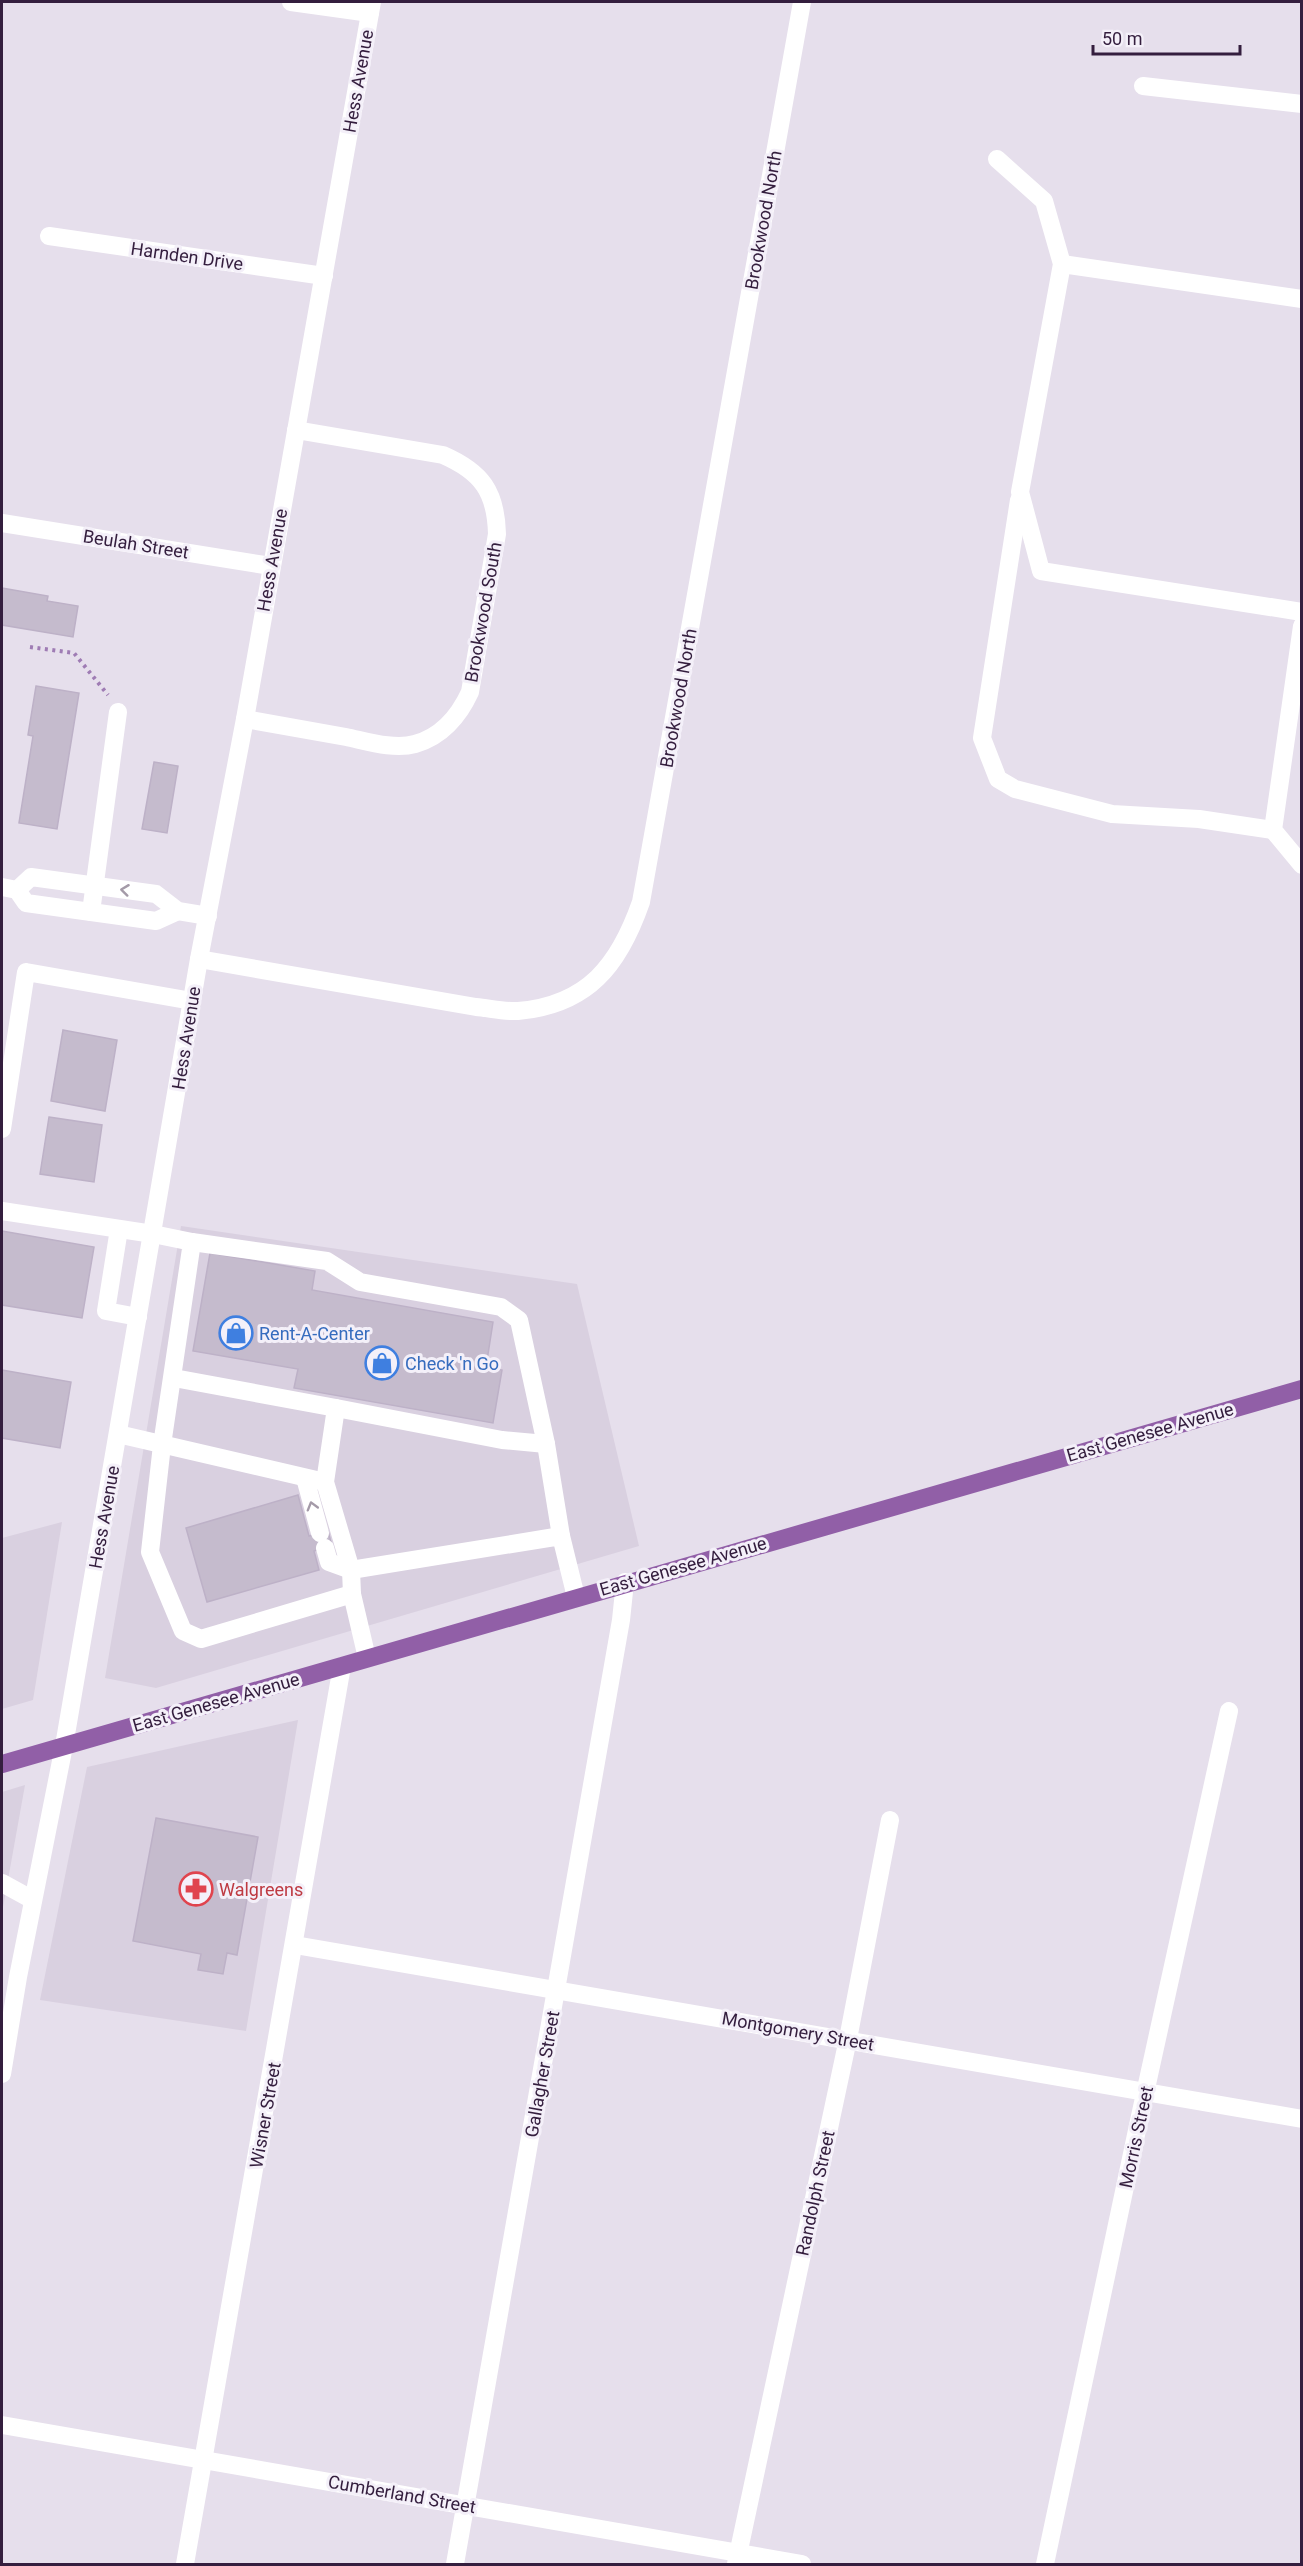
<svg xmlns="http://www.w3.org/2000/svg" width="1303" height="2566" font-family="Roboto,sans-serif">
<rect width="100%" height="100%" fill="#e6dfec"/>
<g fill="#d9d0e0">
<polygon points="181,1226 577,1284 639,1546 156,1688 105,1678"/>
<polygon points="62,1522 33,1700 2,1709 2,1538"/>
<polygon points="298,1720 246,2031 40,2000 87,1767"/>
<polygon points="25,1785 2,1913 2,1792"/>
</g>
<g fill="#c5bbcd" stroke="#bdb1c7" stroke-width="1.5">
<polygon points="2,588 48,596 47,601 78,606 73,637 2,625"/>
<polygon points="36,686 79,693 57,829 19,823 33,736 28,735"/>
<polygon points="154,762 178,766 167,833 142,829"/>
<polygon points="63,1030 117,1040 105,1111 51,1101"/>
<polygon points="49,1117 102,1125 94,1182 40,1174"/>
<polygon points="2,1231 94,1247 82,1318 2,1305"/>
<polygon points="210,1253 315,1271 312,1290 493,1322 486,1367 502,1370 493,1423 294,1388 298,1369 193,1351"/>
<polygon points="2,1370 71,1382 60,1448 2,1438"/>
<polygon points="298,1495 309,1536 328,1531 332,1546 314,1551 319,1570 207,1602 186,1528"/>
<polygon points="156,1818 258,1837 237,1955 227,1953 223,1974 198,1970 201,1954 133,1941"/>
</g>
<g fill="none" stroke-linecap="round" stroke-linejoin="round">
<polyline stroke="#9f7cb4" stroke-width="4" stroke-dasharray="3 4.5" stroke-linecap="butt" points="30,647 74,653 108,695"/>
<g stroke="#fff" stroke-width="18">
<polyline points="291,2 370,13"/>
<polyline points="1143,86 1302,104"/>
<polyline points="997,159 1044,201 1062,264 1020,492 1041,571 1302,612"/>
<polyline points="49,236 324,276"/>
<polyline points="1062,264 1302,299"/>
<polyline points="1019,500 982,738 998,779 1015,789 1112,814 1199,819 1273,830"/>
<polyline points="2,523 271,566"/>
<polyline points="1302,626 1273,830 1302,865"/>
<path d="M245,719C278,725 312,731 346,737C366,741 394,750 415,744C441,737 459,716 470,692L497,534C496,492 482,472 443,455L296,430"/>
<polyline points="2,887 17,890 26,903 156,921 178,911"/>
<polyline points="17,890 31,877 156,894 178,911 208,916"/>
<polyline points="91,912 118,712"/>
<path d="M199,959L476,1007C489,1008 504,1012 518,1011C588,1005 619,965 641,902L802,2"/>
<polyline points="2,1129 26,972 192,1001"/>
<polyline points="2,1211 153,1234 192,1242 162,1445 150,1552 183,1631 201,1639 352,1594"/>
<polyline points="119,1229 106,1311 138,1317"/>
<polyline points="192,1242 327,1261 360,1282 501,1307 519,1320 546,1444 561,1536"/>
<polyline points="174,1378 336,1408 325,1482 351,1570 352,1594 367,1658"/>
<polyline points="336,1408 502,1440 546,1444"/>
<polyline points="118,1434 325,1482"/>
<polyline points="305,1478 320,1533"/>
<polyline points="325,1548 329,1562 351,1570 561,1536 576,1597"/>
<polyline points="2,1883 33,1900"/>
<polyline points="295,1945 1302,2119"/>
<polyline points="2,2074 18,1977 64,1746 199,959 245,719 372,2"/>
<polyline points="2,2425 802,2564"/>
<polyline points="185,2564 342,1666"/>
<polyline points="455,2564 621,1620 625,1582"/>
<polyline points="736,2564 848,2039 890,1820"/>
<polyline points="1045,2564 1140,2116 1229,1711"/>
</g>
<polyline stroke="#915fa7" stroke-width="18" points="2,1764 1302,1389"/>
</g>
<defs><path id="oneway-chevron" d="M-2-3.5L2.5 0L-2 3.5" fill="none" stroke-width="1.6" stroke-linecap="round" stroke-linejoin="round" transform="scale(1.5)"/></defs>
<g stroke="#a49aa8">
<use href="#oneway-chevron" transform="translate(125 890) rotate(-173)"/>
<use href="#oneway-chevron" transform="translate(312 1506) rotate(-106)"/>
</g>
<defs>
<g id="shop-ring" transform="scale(1.725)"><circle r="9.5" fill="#f4f0f9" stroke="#3f7fe0" stroke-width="1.5"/><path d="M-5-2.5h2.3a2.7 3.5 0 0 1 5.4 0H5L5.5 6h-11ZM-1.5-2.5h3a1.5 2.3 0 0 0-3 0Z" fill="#3f7fe0"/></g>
<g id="pharmacy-ring" transform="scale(1.725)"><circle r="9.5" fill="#f4f0f9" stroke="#e0444e" stroke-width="1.5"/><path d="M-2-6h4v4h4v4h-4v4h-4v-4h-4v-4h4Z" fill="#e0444e"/></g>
</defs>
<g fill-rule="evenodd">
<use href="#shop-ring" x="236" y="1333"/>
<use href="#shop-ring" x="382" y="1363"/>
<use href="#pharmacy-ring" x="196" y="1889"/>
</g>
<g text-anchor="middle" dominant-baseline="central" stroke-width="6" stroke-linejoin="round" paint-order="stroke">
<g font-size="18" fill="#341e3e" stroke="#f4f0f9">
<text transform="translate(358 81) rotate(-80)">Hess Avenue</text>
<text transform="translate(763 220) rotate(-80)">Brookwood North</text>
<text transform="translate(187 256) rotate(8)">Harnden Drive</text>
<text transform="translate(136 544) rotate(9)">Beulah Street</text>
<text transform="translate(272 560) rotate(-80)">Hess Avenue</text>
<text transform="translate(483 612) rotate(-80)">Brookwood South</text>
<text transform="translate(678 698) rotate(-80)">Brookwood North</text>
<text transform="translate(186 1038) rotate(-81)">Hess Avenue</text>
<text transform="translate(1150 1432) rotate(-16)">East Genesee Avenue</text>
<text transform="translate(104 1517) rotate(-80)">Hess Avenue</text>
<text transform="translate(683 1566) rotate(-16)">East Genesee Avenue</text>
<text transform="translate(216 1702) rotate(-16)">East Genesee Avenue</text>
<text transform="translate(798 2031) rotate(10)">Montgomery Street</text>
<text transform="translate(542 2074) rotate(-80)">Gallagher Street</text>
<text transform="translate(265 2115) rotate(-80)">Wisner Street</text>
<text transform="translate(1136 2137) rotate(-78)">Morris Street</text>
<text transform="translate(815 2193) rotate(-78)">Randolph Street</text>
<text transform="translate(402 2494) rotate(10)">Cumberland Street</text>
</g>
<g font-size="18" fill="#366cbe" stroke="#f4f0f9" text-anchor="start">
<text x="259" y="1333">Rent-A-Center</text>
<text x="405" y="1363">Check 'n Go</text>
</g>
<g font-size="18" fill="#be3a42" stroke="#f4f0f9" text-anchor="start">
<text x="219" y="1889">Walgreens</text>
</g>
</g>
<rect width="1303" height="2566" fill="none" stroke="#341e3e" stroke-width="6"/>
<path d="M1093 45v9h147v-9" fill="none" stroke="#341e3e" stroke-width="3"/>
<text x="1102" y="45" font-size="18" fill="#341e3e" stroke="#f4f0f9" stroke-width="4.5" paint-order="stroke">50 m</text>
</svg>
